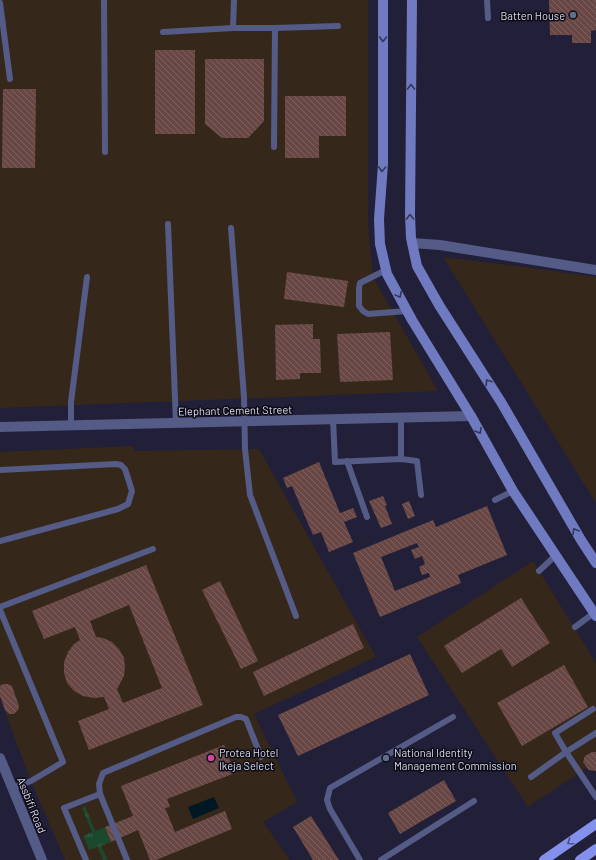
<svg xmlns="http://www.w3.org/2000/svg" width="596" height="860" font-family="Barlow,sans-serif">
<defs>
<pattern id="grass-tufts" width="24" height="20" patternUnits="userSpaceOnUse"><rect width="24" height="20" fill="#1c482e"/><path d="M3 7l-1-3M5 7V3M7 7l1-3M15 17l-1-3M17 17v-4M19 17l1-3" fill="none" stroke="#3c624d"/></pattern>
<pattern id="building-back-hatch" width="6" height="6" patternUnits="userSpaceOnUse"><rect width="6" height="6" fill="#694744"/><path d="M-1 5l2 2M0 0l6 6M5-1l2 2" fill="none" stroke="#7e615f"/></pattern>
</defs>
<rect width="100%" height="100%" fill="#221f39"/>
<g fill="#35281b">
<polygon points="0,0 368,0 368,224 373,277 438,391 0,408"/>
<polygon points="443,257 524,267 596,277 596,503"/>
<polygon points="133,446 135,451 259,449 376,657 254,714 297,802 263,822 290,860 65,860 31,781 13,734 0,696 0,452"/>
<polygon points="533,561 596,663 596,771 589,770 587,768 528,807 417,637"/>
</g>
<polygon fill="url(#grass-tufts)" points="85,806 95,831 105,827 111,842 101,846 108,860 103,860 98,847 89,850 83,836 92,832 82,808"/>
<polygon fill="#011824" points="214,797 219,808 193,819 188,807"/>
<g fill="url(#building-back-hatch)" fill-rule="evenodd">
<polygon points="549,0 596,0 596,30 591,31 591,43 572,43 572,35 550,35"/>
<rect x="155" y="50" width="40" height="84"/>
<polygon points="205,59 264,59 264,121 248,138 222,138 205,124"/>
<polygon points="3,89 36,89 35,168 2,168"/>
<polygon points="285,96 346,96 346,136 319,136 319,158 285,158"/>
<polygon points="287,272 348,281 344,307 284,299"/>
<polygon points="313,324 313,339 320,339 321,373 300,373 300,379 276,380 275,325"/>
<polygon points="390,332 393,380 340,382 337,334"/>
<polygon points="319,462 340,513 353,508 357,517 344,522 353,542 329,552 321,532 313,535 292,486 287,488 283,478"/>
<polygon points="383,496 387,505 385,506 392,524 381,528 369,501"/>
<polygon points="409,501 415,516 408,519 402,504"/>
<path d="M487,506L507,555L458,575L461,583L380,617L353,553L433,520L436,527ZM417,543L419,547L411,550L415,559L422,556L425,564L419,567L422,575L429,573L430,577L395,591L381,557Z"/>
<path d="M146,565L203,705L89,750L78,721L109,709L104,697L94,698L83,696L74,691L67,683L64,673V662L68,652L74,644L80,640L75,627L44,639L32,611ZM129,605L162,688L123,703L117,689L124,676L125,667L124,658L119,649L112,642L103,638L96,637L90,621Z"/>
<polygon points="220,581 258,661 241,669 202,590"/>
<polygon points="521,598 550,643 512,667 501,649 462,673 444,646"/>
<polygon points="353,624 364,648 264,696 253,672"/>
<polygon points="410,654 429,695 298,756 278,715"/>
<polygon points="564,665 588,707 522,746 497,703"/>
<polygon points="3,684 7,684 12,686 19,706 18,710 14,714 9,714 5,710 0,696 0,686"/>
<polygon points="224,745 235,773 167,799 170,807 165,808 175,832 225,811 232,829 156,860 150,860 138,830 111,842 105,827 133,816 121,786"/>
<polygon points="592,752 596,752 596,771 589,770 583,762 585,756"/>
<polygon points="444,780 456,801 400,834 388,813"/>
<polygon points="311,816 339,860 313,860 293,827"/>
</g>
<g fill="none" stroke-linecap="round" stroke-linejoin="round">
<g stroke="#545b87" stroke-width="6">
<polyline points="104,0 105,152"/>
<polyline points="487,0 488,18"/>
<polyline points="0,3 10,79"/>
<polyline points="233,28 234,0"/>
<polyline points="163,32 233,28 275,28 338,26"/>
<polyline points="274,147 275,28"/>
<polyline points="168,224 176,423"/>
<polyline points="231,228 244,397 245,449 250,495 296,616"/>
<polyline points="386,270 360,283 359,288 359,306 363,311 368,314 407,311"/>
<polyline points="401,418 401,459"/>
<polyline points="333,419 335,462 401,459 417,461 421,495"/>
<polyline points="71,425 71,402 87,277"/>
<polyline points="347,461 367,517"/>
<polyline points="0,470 116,464 121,465 125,469 132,491 128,504 118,509 0,541"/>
<polyline points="495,500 513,491"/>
<polyline points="539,571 555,556"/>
<polyline points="0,607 153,549"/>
<polyline points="0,610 63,762 31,781 12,788"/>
<polyline points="575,627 594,613"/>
<polyline points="596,733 566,752 596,797"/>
<polyline points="531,777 566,752 555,733 593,709"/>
<polyline points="100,794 99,784 103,773 236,717 241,717 246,719 261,757"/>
<polyline points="86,860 64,808 100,794 127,860"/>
<polyline points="360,860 330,809 327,800 330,788 453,717"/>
<polyline points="381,860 474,801"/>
</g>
<g stroke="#545b87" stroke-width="10">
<polyline points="412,243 440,245 596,270"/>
<polyline points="0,427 471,416"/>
<polyline points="0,758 42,860"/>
</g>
<g stroke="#6f7ac0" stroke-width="10">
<polyline points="383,0 383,164 379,219 380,244 387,274 412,320 471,416 513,491 596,616"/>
<polyline points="412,0 410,215 411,238 417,266 439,305 501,402 581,540 596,563"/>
</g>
<g stroke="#8491ec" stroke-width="10">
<polyline points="544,860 596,824"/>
<polyline points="580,860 596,849"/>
</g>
</g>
<defs><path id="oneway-chevron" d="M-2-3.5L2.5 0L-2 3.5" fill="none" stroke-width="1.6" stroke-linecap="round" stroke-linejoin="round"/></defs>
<g stroke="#34375a">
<use href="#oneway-chevron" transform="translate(383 39) rotate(90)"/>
<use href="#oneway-chevron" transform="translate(411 87) rotate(-90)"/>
<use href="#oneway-chevron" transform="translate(382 169) rotate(93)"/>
<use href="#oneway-chevron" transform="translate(410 217) rotate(-91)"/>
<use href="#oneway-chevron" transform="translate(399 295) rotate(62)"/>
<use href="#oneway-chevron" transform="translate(488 382) rotate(-122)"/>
<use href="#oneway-chevron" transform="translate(479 431) rotate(61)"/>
<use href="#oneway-chevron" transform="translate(575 531) rotate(-120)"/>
</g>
<use stroke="#484e81" href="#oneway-chevron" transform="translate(570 842) rotate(145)"/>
<g fill="#5c6f8a" stroke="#0c0b16" stroke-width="1.5">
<circle cx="573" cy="15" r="4"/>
<circle cx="386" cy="758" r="4"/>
</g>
<circle fill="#d1479c" stroke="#0c0b16" stroke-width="1.5" cx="211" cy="758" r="4"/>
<g text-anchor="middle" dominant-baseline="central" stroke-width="3" stroke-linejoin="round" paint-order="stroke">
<g font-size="11" fill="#dcdced" stroke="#0c0b16" text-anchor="start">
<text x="565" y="15" text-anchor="end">Batten House</text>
<text x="219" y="752">Protea Hotel<tspan x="219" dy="13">Ikeja Select</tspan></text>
<text x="394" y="752">National Identity<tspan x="394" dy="13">Management Commission</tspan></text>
</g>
<g font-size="11" fill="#dcdced" stroke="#0c0b16">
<text transform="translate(235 410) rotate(-1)">Elephant Cement Street</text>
<text transform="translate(32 805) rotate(68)">Assbifi Road</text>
</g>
</g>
</svg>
